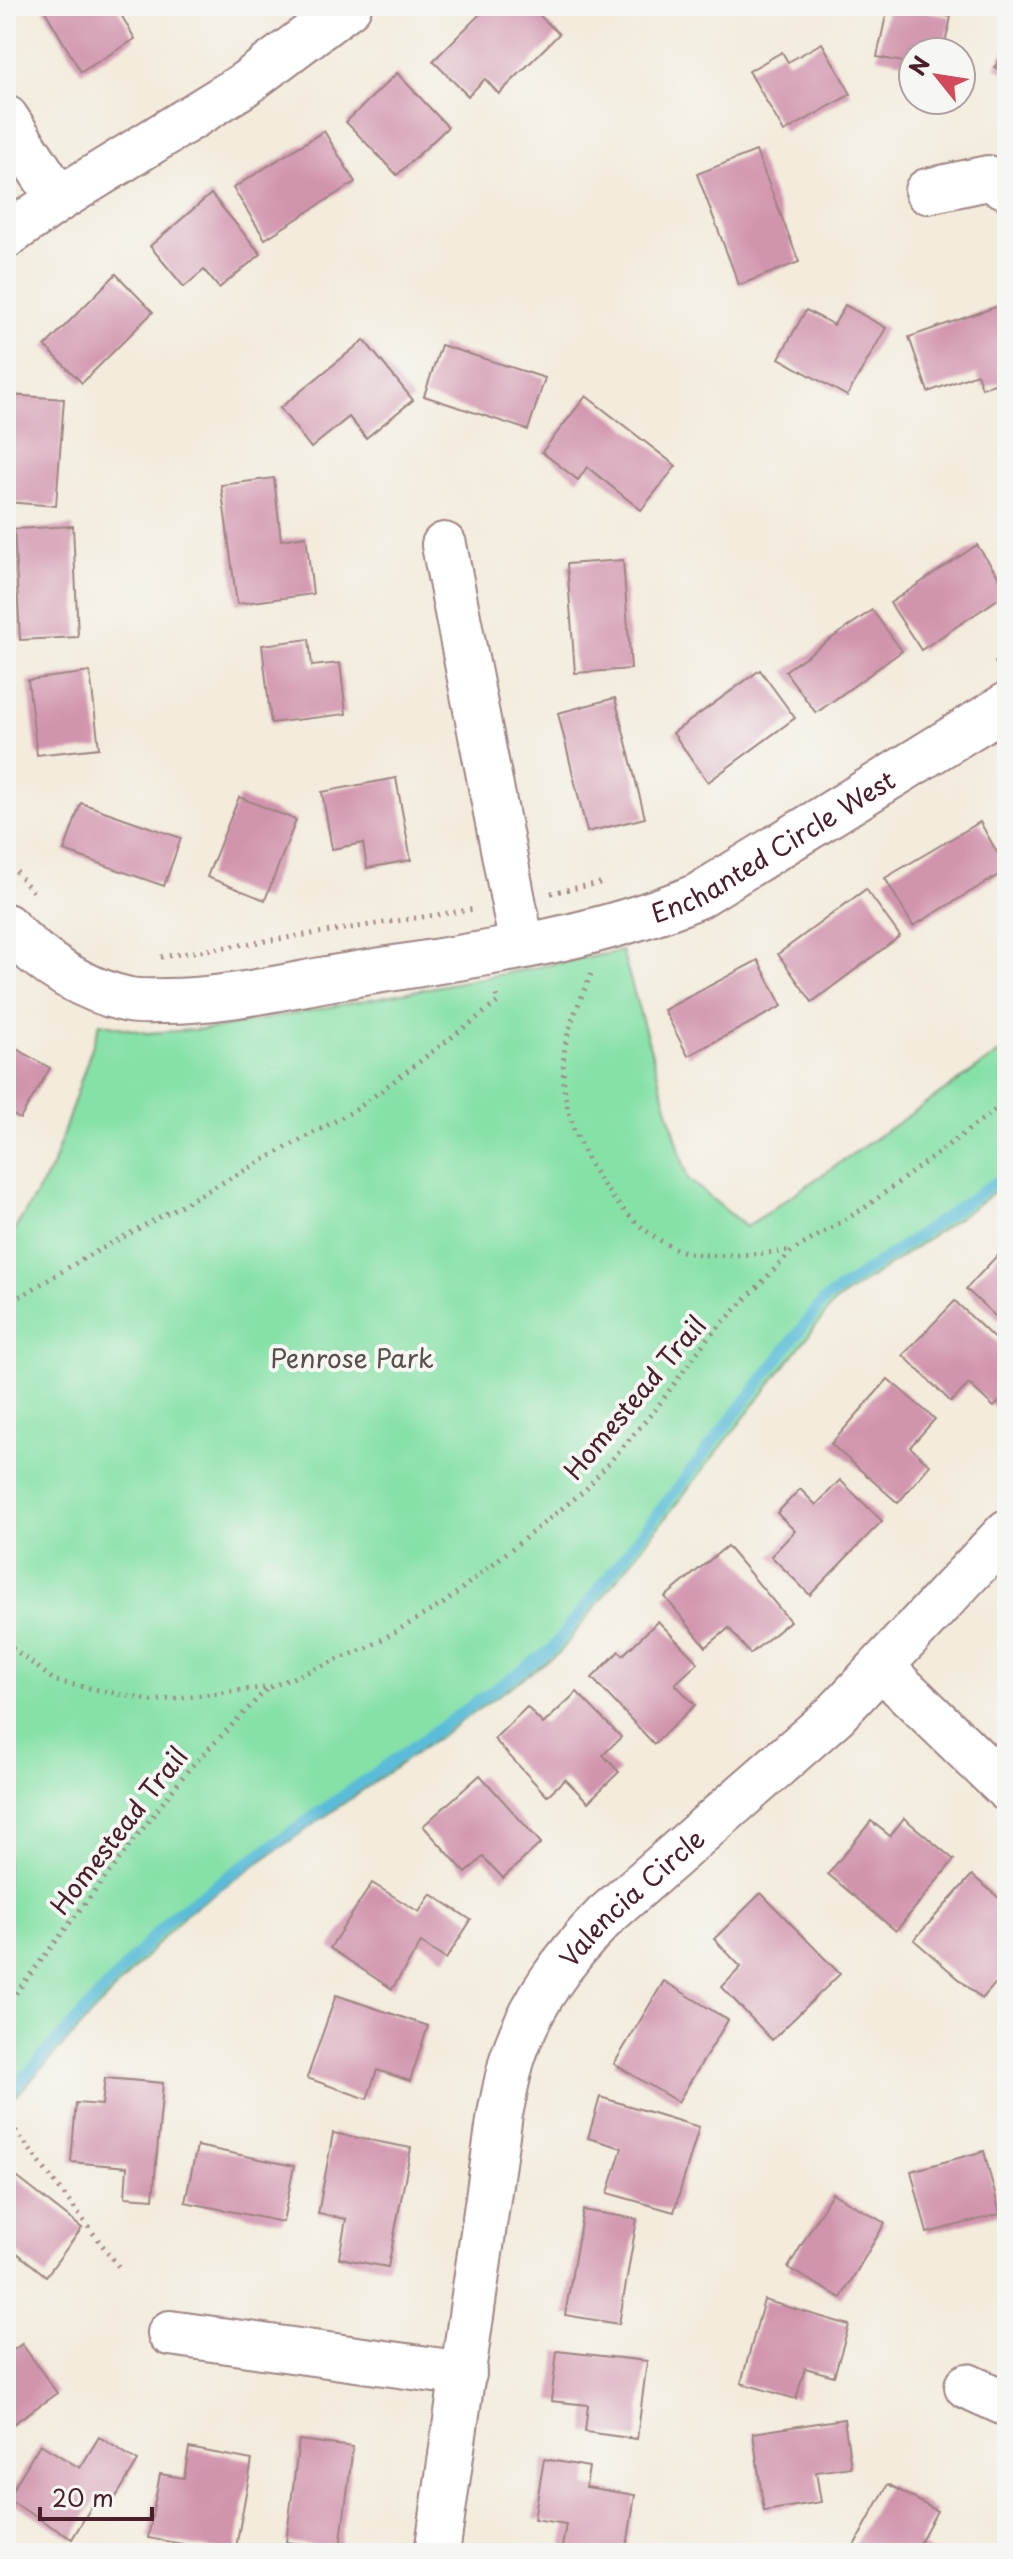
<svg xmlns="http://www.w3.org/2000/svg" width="1013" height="2559" font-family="'Playpen Sans',sans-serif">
<rect width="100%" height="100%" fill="#f6f6f2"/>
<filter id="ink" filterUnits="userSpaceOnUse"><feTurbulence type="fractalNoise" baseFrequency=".0125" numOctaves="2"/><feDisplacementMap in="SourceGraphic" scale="16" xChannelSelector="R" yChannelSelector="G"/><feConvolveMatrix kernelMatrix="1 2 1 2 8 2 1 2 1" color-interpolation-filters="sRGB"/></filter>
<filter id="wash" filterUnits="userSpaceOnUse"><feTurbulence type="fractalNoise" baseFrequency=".006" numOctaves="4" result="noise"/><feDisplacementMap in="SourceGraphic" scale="32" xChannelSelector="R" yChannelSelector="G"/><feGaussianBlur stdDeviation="1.8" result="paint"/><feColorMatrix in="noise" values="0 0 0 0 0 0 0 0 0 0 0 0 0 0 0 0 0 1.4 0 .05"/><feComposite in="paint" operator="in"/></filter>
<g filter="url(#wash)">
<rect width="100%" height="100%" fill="#f3ebdb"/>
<polygon fill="#86e1a7" stroke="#688069" stroke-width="2" points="622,951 688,1179 746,1227 1007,1048 1007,1184 834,1303 559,1653 185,1914 6,2107 6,1226 14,1231 52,1167 100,1023 147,1033 219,1028"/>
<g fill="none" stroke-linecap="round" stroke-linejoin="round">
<polyline stroke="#5abcd8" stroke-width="11" points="6,2097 173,1915 552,1649 823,1301 1007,1174"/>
</g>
<g id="blocks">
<g fill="#d194ad">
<polygon points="42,6 116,6 135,39 81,72"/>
<polygon points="488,6 530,6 559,34 499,94 485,79 468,96 433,61"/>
<polygon points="888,6 902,6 951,17 943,52 913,52 913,64 877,57"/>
<polygon points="822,43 851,94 784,132 749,71 782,52 788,62"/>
<polygon points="1007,46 1007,74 995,67"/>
<polygon points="397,73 448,127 397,175 346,122"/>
<polygon points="324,131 355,182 265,239 233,188"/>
<polygon points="756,151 799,262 739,285 697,174"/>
<polygon points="211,194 261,254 219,288 204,270 184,287 150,246"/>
<polygon points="116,274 153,312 82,383 45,346"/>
<polygon points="1007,303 1007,380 982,388 977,374 928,392 909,337"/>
<polygon points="845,305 886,328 847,396 779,358 806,310 834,325"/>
<polygon points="364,340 413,400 366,438 349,417 311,448 280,408"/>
<polygon points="441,345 545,378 528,430 424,396"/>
<polygon points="9,395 64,399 56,506 6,502 6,436"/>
<polygon points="586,396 676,466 641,510 587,467 578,480 542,452"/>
<polygon points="274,478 281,540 306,536 313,594 237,604 221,485"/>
<polygon points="73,526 78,637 20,640 14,529"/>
<polygon points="977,545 1007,589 1007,593 921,650 890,603"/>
<polygon points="623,560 631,669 575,673 567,564"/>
<polygon points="872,610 902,651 816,713 785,671"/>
<polygon points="309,639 312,666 340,663 346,714 271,723 262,645"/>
<polygon points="760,670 795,718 708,782 673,733"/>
<polygon points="90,672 99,748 37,755 28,680"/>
<polygon points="615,698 645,818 587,832 558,713"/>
<polygon points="396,778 411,860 367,868 363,843 332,849 322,792"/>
<polygon points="239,797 296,820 265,900 207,877"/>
<polygon points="81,803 181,838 164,886 64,851"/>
<polygon points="980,822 1007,870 913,926 885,878"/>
<polygon points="866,889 900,936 812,1002 778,954"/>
<polygon points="758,960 782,1006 688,1056 664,1010"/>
<polygon points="6,1043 50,1068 20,1119 6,1111"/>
<polygon points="1007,1245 1007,1327 966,1289"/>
<polygon points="955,1301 1007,1351 1007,1394 994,1407 969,1384 951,1402 903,1355"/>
<polygon points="888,1379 935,1419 910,1447 930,1465 898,1503 831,1444"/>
<polygon points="840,1480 882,1521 810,1595 771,1556 795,1531 777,1513 800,1489 816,1505"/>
<polygon points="727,1546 790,1621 750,1654 729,1628 706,1647 665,1597"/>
<polygon points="658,1621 698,1663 675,1684 695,1705 654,1744 592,1678 619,1651 623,1655"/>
<polygon points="577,1692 621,1737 603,1755 619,1772 588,1802 565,1779 547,1796 494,1739 527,1707 543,1724"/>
<polygon points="480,1775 541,1843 503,1878 483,1857 466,1873 423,1826"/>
<polygon points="904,1818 954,1860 896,1931 828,1874 871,1821 890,1836"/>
<polygon points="972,1875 1007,1905 1007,1919 996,1932 1007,1941 1007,1970 982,1999 914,1940"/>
<polygon points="372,1883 419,1912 431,1894 471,1920 446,1959 421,1943 392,1989 330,1948"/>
<polygon points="761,1893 840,1974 772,2040 722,1987 741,1967 714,1939"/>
<polygon points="664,1981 728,2020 678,2102 614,2064"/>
<polygon points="336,1995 428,2026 410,2081 377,2070 367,2099 307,2078"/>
<polygon points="105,2078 163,2083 153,2199 125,2197 127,2167 71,2162 76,2103 102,2105"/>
<polygon points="600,2097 699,2127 674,2212 608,2193 622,2148 588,2138"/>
<polygon points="333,2133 411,2148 388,2267 339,2258 346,2219 318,2214"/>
<polygon points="197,2146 294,2166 283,2222 185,2202"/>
<polygon points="984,2151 1000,2214 927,2233 911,2171"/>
<polygon points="9,2171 82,2228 46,2276 17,2253 6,2267 6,2175"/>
<polygon points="832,2193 885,2223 841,2298 788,2268"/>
<polygon points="583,2210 637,2219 619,2324 565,2315"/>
<polygon points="764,2300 849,2325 834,2376 805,2368 796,2399 741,2383"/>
<polygon points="22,2344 57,2393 6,2429 6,2355"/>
<polygon points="557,2351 647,2361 637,2439 585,2432 588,2405 551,2401"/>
<polygon points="844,2419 851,2467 816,2472 821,2502 764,2511 753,2433"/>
<polygon points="99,2437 138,2461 113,2502 99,2494 72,2539 7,2499 40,2444 80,2468"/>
<polygon points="299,2440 353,2447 340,2548 286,2542"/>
<polygon points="189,2448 252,2460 235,2553 148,2538 160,2474 184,2478"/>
<polygon points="544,2459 589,2467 586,2487 635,2495 626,2553 561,2553 566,2524 534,2519"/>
<polygon points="888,2484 937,2511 919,2544 934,2553 850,2553"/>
</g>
</g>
</g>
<g filter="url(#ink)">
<use href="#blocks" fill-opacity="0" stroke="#9e8583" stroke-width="2"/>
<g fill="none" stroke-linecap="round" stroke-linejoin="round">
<g stroke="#9e8583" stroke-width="48">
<g id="minor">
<polyline points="6,118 59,199"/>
<polyline points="927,191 988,178 1007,187"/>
<polyline points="6,236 59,199 242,86 349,6"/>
<polyline points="444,545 522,946"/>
<path id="s1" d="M6,926C40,962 79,989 129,1000C140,1002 153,1001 165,1001C219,1001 273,989 327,979C451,958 581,945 698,896L1007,705"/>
<polyline points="881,1667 1007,1789"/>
<polyline points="170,2333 464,2374"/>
<polyline points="967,2386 1007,2404"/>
<path id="s2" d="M437,2553L500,2114C504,2096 507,2078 512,2060C530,2003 564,1958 605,1916L835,1715L1007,1532"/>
</g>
</g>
<g stroke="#9e8583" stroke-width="5" stroke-dasharray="2 6" stroke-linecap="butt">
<polyline points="6,284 17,275"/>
<polyline points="995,664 1007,657"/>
<polyline points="6,859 33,892"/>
<polyline points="551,893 600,883"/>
<polyline points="161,957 475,909"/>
<path d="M591,974C581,999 567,1026 564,1054C556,1127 609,1218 676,1249C703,1261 760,1253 791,1251"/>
<polyline points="6,1305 81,1260 357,1109 498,1002 495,990"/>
<polyline points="6,1643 55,1681 152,1701 270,1687 369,1647 444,1603 585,1490 655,1410 707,1339 792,1251 863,1209 1007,1101"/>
<polyline points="6,2006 188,1770 269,1687"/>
<polyline points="6,2118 121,2270"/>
</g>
<use href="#minor" stroke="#fff" stroke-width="44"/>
</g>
</g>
<g text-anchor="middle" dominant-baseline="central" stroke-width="8" stroke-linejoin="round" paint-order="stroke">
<g font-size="26" fill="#4a1f2b" stroke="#f6f6f2">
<text stroke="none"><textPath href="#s1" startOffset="816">Enchanted Circle West</textPath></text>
<text transform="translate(634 1397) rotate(-50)">Homestead Trail</text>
<text transform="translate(118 1830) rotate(-52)">Homestead Trail</text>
<text stroke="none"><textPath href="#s2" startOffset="704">Valencia Circle</textPath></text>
</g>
<g font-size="26" fill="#59504a" stroke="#f6f6f2">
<text x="352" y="1357">Penrose Park</text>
</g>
</g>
<rect width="1013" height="2559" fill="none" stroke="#f6f6f2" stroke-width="32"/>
<g transform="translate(937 76) rotate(300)"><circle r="38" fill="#f6f6f2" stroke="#b1a0a2" stroke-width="2"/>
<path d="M0-6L14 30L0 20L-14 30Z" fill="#d1495b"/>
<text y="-12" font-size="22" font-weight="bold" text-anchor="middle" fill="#4a1f2b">N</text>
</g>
<path d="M40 2507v12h112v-12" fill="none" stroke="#4a1f2b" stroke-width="4"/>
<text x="52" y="2507" font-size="24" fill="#4a1f2b" stroke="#f6f6f2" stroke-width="6" paint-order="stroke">20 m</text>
</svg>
